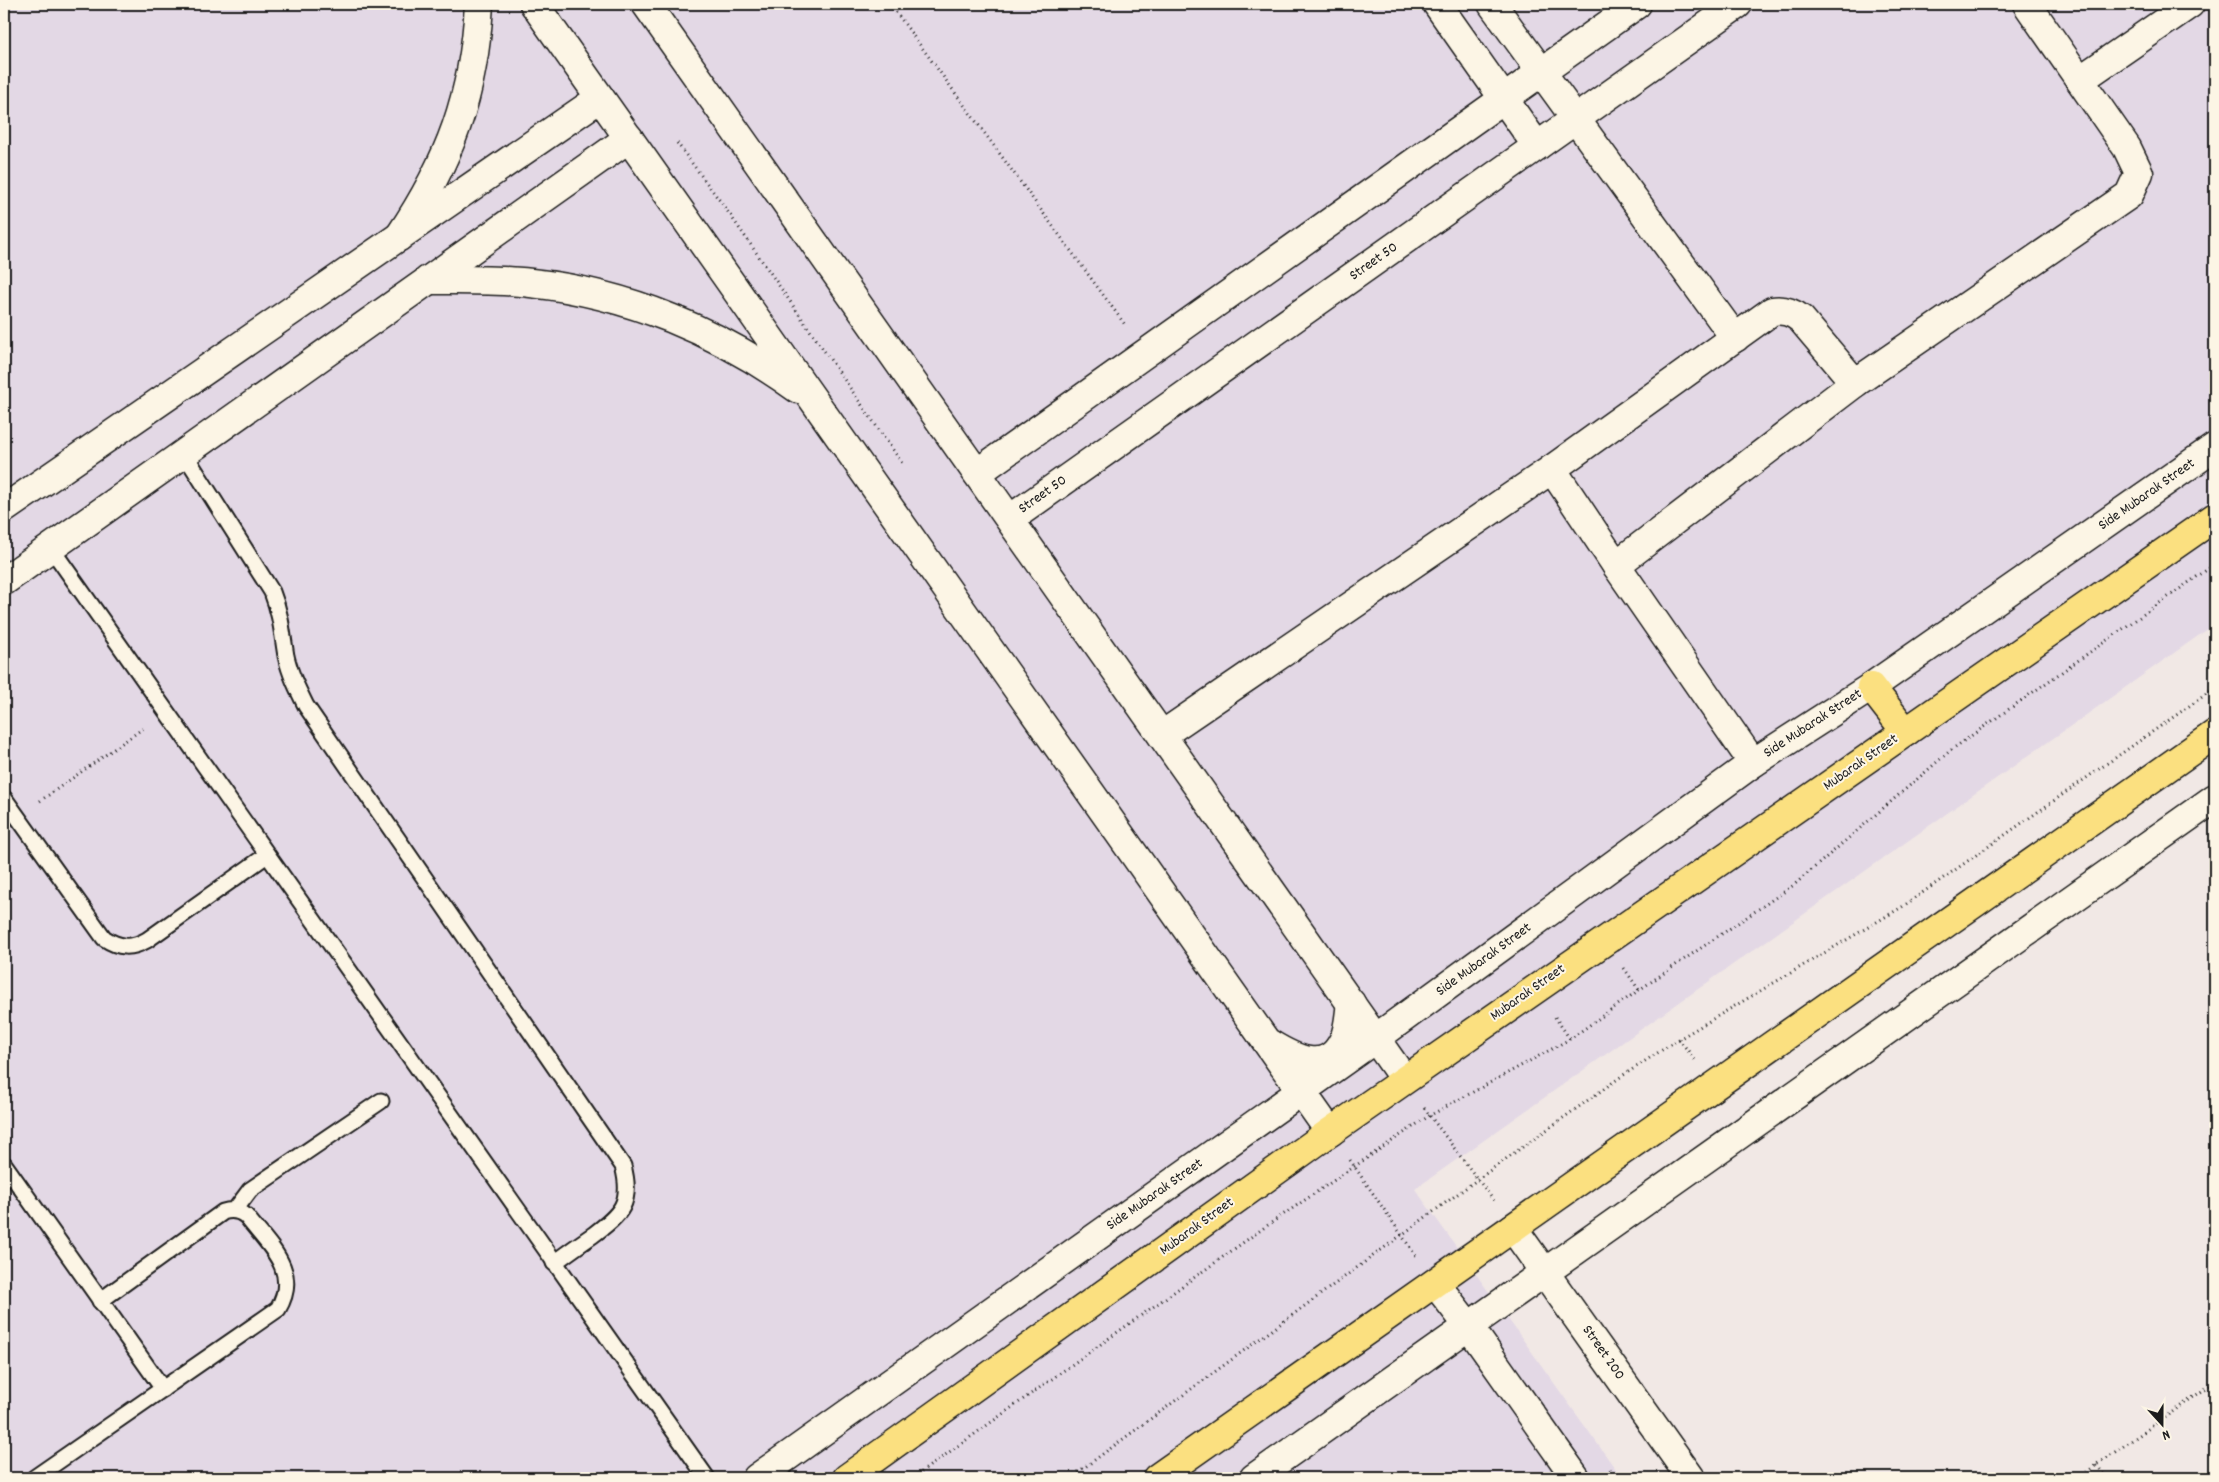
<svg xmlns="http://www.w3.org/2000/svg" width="2219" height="1482" font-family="Dekko,sans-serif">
<rect width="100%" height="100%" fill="#f1e8e5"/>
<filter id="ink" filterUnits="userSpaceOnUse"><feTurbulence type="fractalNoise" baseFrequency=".02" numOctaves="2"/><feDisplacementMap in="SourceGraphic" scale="10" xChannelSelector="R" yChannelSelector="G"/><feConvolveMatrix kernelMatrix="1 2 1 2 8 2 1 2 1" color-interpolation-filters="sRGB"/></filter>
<g filter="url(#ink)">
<polygon fill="#e3d8e5" points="4,4 2215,4 2215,624 1415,1189 1622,1478 4,1478"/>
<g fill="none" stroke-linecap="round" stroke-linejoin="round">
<g stroke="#1c1c1c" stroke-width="19">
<g id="lane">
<path d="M184,453L272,592C281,615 282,632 286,656C290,674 298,690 306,706L623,1166C633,1203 621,1214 593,1235C580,1244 567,1253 554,1263"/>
<polyline points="51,548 707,1478"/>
<path d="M4,798L104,938C119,948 131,949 147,940L267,855"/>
<polyline points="4,1164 163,1389"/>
<polyline points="235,1210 250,1190 381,1101"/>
<path d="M34,1478L278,1309C301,1271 268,1245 246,1216C239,1210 232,1209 223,1212L100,1301"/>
</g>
</g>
<g stroke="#1c1c1c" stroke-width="31">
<g id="street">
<polyline points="1437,4 1537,146"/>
<polyline points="1492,4 1735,338"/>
<polyline points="2080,80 2190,4"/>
<polyline points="1552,469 1616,565 1855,383 2129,195 2139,173 2127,148 2027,4"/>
<polyline points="977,473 1637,4"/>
<polyline points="4,509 600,98"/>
<polyline points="1010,519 1738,4"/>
<polyline points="1616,565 1753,763"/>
<polyline points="4,581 629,138"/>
<path d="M1162,735L1552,469L1772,311C1784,309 1792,312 1801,319L1855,383"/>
</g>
</g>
<g stroke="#1c1c1c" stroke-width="31">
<g id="secondary">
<polyline points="534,4 1330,1132"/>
<polyline points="646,4 1404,1079"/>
<path d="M399,237C450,161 474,96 479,4"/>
<path d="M428,280C462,280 497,279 531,283C627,293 720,332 798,389"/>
<path d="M1270,1044C1293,1058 1326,1076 1343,1041C1349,1030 1349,1015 1351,1003"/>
<polyline points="1513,1228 1691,1478"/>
<polyline points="1435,1283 1470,1328 1576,1478"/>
<polyline points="757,1478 1376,1038 1753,763 1871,687 2215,447"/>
<polyline points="1254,1478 2215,798"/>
</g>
</g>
<g stroke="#1c1c1c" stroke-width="31">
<g id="primary">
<polyline points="1871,687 1906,732"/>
<polyline points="847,1478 1330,1132 2215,517"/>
<polyline points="1157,1478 2215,734"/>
</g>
</g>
<g stroke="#1c1c1c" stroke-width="3" stroke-dasharray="1 4" stroke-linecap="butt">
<polyline points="890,4 1126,326"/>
<polyline points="677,143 726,209 902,463"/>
<polyline points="40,801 145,727"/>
<polyline points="1624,968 1639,990"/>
<polyline points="1555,1017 1570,1039"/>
<polyline points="1679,1039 1695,1060"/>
<polyline points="1424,1108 1494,1201"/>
<polyline points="1350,1160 1416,1256"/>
<polyline points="2097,1465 2106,1478"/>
<polyline points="1610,1469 1616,1478"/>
<polyline points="913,1478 1265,1227 1429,1116 1570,1039 1639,990 1794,885 1951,750 2215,564"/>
<polyline points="1070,1478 1478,1179 1619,1078 1679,1039 1902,907 2215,688"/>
<polyline points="2078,1478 2215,1382"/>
</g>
<use href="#lane" stroke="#fcf5e5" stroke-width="15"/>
<use href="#street" stroke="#fcf5e5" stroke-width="28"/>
<use href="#secondary" stroke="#fcf5e5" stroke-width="28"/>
<use href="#primary" stroke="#fbe080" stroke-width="28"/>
</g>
</g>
<g text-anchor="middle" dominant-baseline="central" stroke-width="4" stroke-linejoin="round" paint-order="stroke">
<g font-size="15" fill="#1c1c1c" stroke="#fcf5e5">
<text transform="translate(1374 262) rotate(-35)">Street 50</text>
<text transform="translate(1043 495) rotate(-35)">Street 50</text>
<text transform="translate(2147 495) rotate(-35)">Side Mubarak Street</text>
<text transform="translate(1813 724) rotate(-33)">Side Mubarak Street</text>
<text transform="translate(1861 763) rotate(-35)">Mubarak Street</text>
<text transform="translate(1484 960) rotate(-36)">Side Mubarak Street</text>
<text transform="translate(1528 993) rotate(-35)">Mubarak Street</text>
<text transform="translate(1155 1195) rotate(-35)">Side Mubarak Street</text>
<text transform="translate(1197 1227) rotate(-36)">Mubarak Street</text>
<text transform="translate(1603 1353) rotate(55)">Street 200</text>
</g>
</g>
<rect width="2219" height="1482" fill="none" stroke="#fcf5e5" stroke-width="20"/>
<rect x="10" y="10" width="2199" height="1462" fill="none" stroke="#1c1c1c" stroke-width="2" filter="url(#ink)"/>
<g transform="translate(2162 1424) rotate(159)" stroke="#fcf5e5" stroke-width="4" paint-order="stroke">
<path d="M0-4L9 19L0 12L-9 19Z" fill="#1c1c1c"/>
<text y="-8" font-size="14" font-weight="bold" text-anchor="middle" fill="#1c1c1c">N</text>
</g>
</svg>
